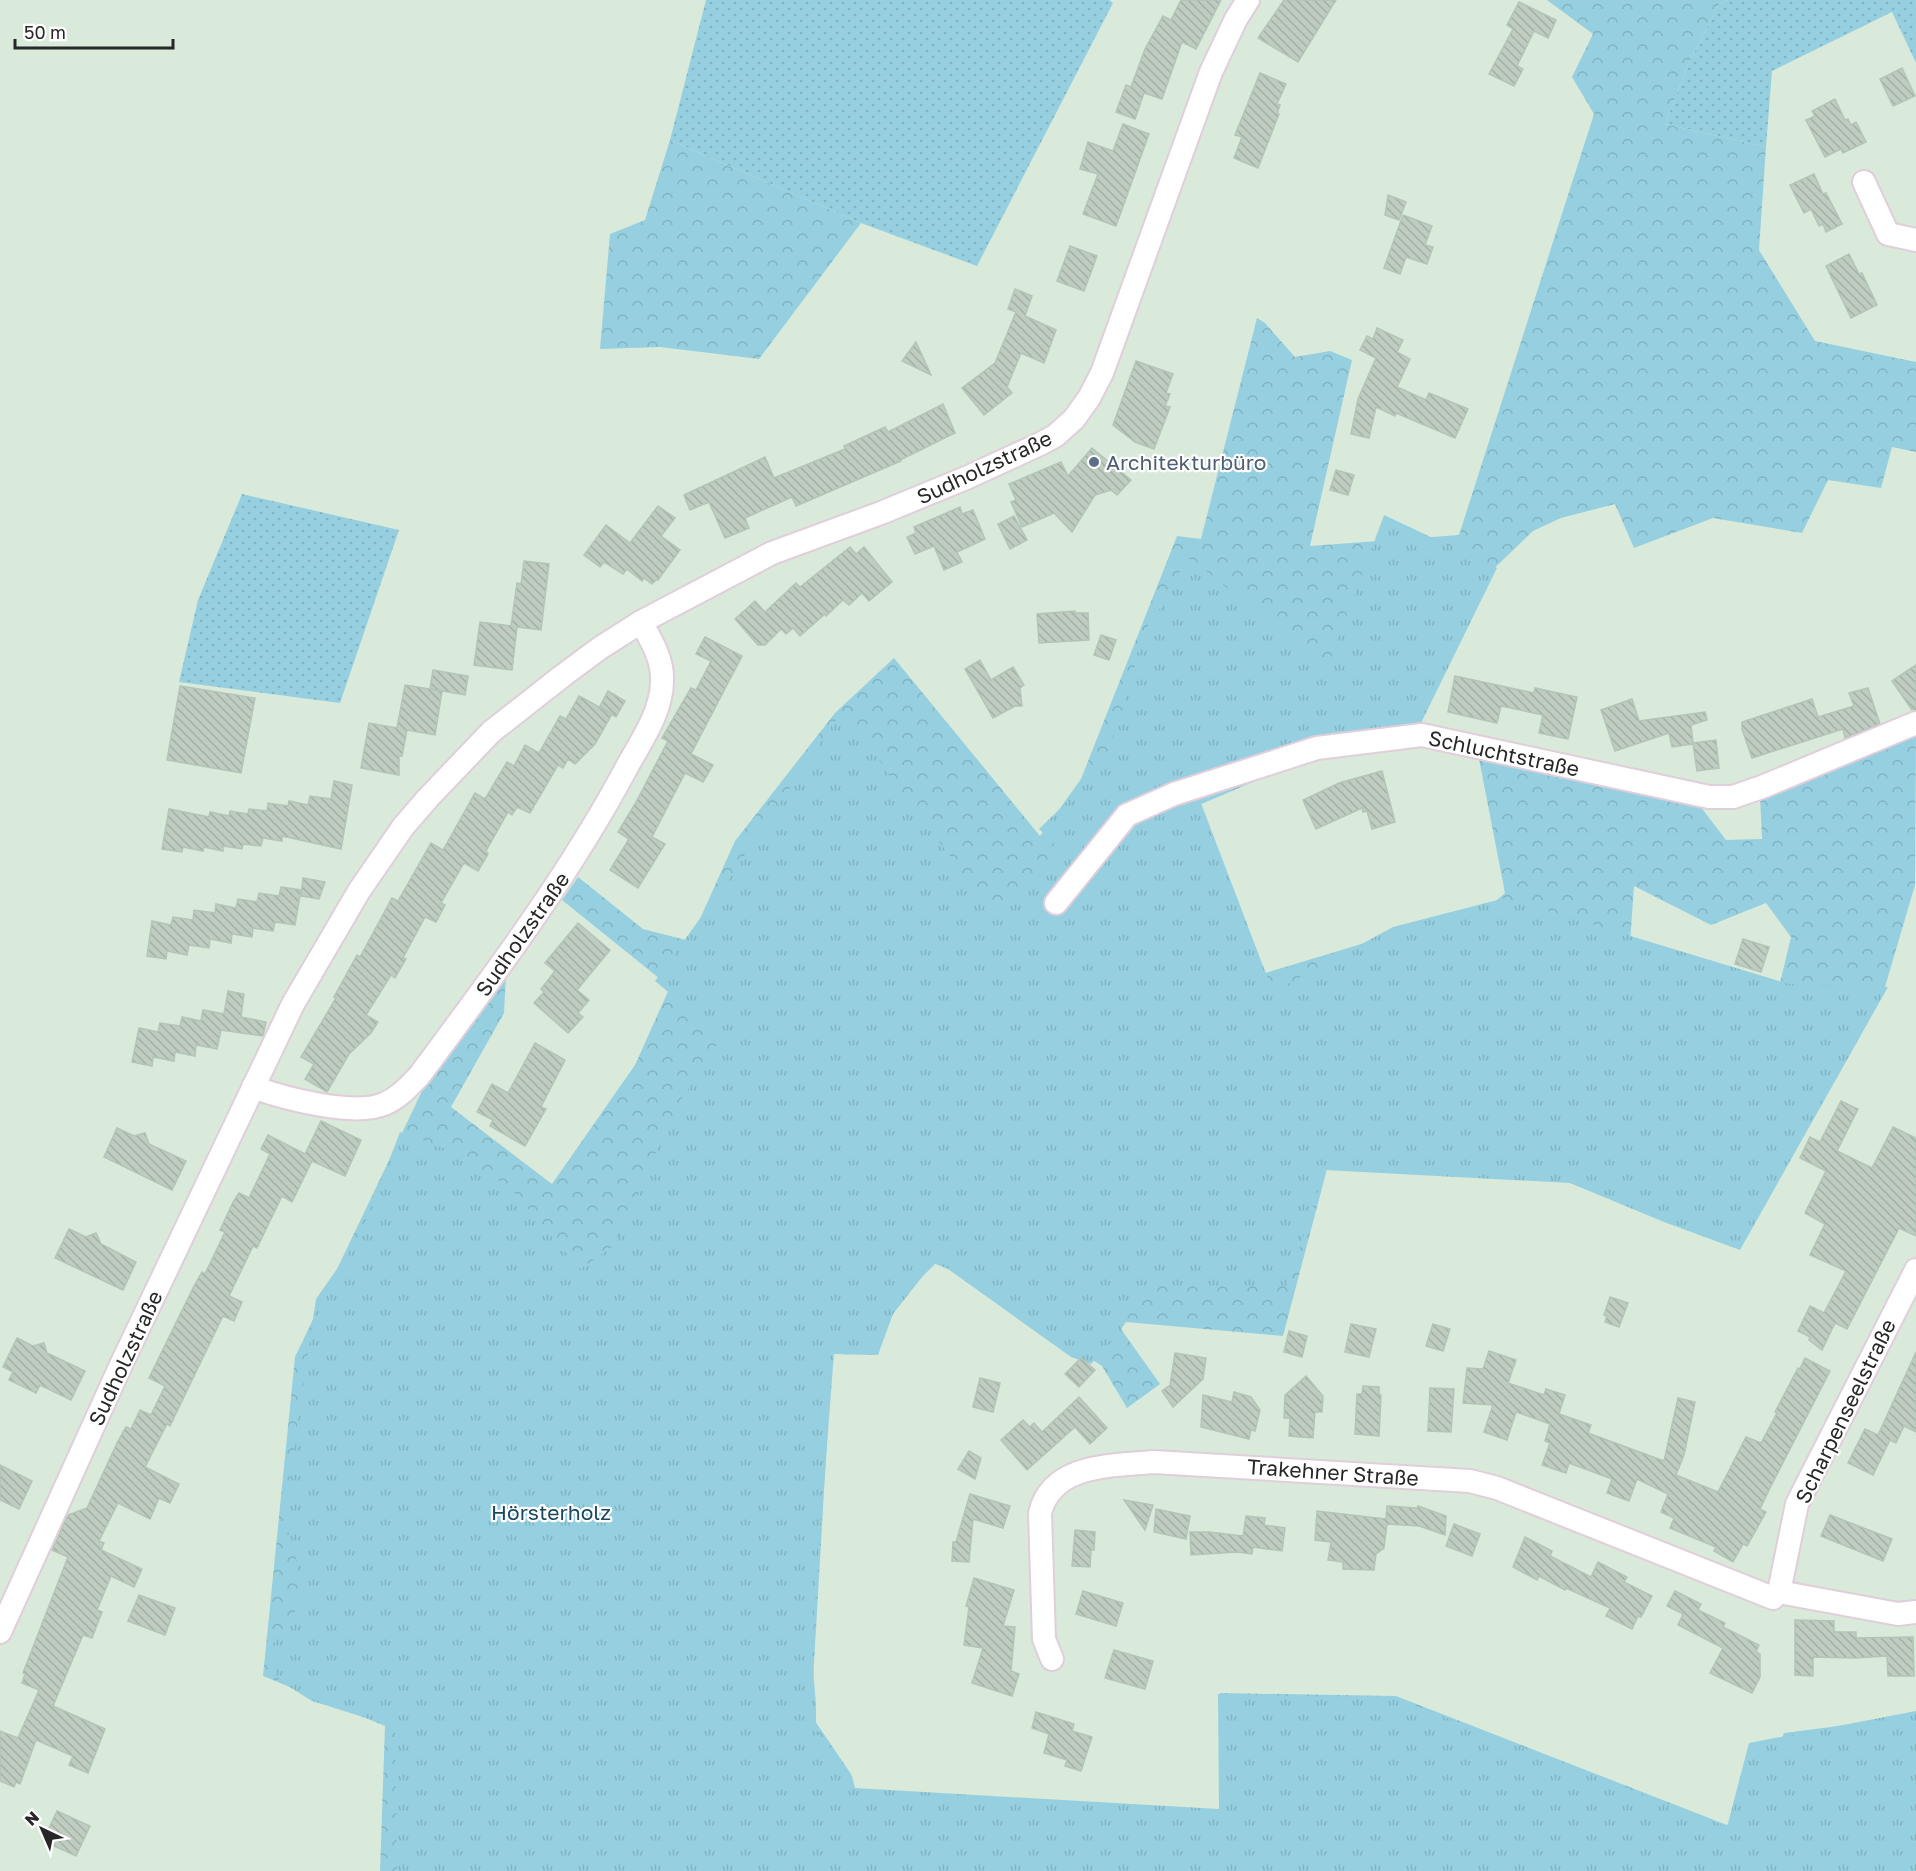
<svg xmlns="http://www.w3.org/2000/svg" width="1916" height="1871" font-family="'Golos Text',sans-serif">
<defs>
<pattern id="grass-dots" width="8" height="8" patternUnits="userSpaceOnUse" patternTransform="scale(1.5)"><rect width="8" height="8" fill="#96d0e0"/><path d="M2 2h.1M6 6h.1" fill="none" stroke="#81b3c0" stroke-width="1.8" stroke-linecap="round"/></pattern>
<pattern id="forest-crowns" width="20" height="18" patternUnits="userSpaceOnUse" patternTransform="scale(1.5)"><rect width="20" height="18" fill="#96d0e0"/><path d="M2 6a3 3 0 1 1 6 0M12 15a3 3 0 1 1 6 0" fill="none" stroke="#81b3c0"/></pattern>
<pattern id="park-tufts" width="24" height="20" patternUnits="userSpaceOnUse" patternTransform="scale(1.5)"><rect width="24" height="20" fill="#96d0e0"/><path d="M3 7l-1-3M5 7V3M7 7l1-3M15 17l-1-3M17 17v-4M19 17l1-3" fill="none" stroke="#81b3c0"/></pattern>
<pattern id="building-back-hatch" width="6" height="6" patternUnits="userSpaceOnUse" patternTransform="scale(1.5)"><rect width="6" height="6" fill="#bfccc0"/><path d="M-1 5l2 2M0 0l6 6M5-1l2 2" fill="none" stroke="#a4afa5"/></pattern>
</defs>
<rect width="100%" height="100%" fill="#d9eadb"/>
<g fill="url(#grass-dots)">
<polygon points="706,0 1109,0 1113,3 977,266 861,223 670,140"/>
<polygon points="1728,0 1916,0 1916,63 1892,12 1772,71 1766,147 1665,124 1688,65 1719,4"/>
<polygon points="242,494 399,530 340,703 179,682 198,600"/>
</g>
<g fill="url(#forest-crowns)" fill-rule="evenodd">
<path d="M1547,0H1728L1719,4L1688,65L1665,124L1766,147L1759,250L1815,341L1916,362V452L1892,447L1881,488L1828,480L1802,533L1713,518L1634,548L1615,504L1561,518L1533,531L1480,582L1369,733L1199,805L1265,973L1491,905L1505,893L1479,759L1697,802L1726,840L1762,839L1760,797L1916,730L1915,885L1885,987L1818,1073L1735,1248L1568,1182L1327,1169L1283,1336L1126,1322L1121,1329L1160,1384L1127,1408L1102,1366L940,1259L889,1310L874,1355L832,1354L811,1715L851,1774L860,1838L1223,1858L1220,1693L1396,1696L1727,1825L1761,1799L1784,1733L1916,1716V1871H380L385,1726L263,1676L295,1357L424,1087L506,975L504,1013L451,1107L552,1184L635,1065L670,987L562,900L578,877L643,929L690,941L735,841L835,713L894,658L1040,836L1081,779L1177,536L1201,539L1257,318L1265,323L1295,357L1330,351L1352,360L1310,546L1459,535L1594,114L1572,77L1593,34ZM1634,886L1711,925L1766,903L1791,937L1779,987L1630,943Z"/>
<polygon points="670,140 861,223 759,359 660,347 600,349 610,234 645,220"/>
</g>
<path fill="url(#park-tufts)" d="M1384,515L1497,568L1421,723L1331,747L1196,790L1273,992L1393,927L1505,898L1789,984L1888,987L1740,1250L1664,1222L1570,1183L1325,1170L1287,1286H1144L1118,1335L1091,1364L1071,1357L948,1269L933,1263L893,1314L878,1355L834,1353L814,1616L812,1659L816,1704V1730L852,1776L855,1788L1219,1809L1218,1694L1398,1699L1727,1827L1749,1743L1916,1711V1871H397L395,1727L312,1701L280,1681L265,1655L303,1600C299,1581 296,1537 283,1524L316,1299L360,1236L400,1132L454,1152L510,1188L580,1269L614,1246L677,1106L722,1037L655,981L732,874L839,715L852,723L994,916L1051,872L1067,856L1039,829L1072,797L1083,779L1107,754L1132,682L1140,637L1170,594L1186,557L1213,576L1235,595L1271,615L1326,672Z"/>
<g fill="url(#building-back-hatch)" stroke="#b3c5b7" stroke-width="1.5">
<polygon points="1181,0 1221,0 1196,49 1182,42 1162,99 1144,93 1135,119 1116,112 1126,85 1131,87 1145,49 1163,16 1171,20"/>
<polygon points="1284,0 1336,0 1298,62 1258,38"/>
<polygon points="1519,2 1556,20 1548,38 1534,31 1517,66 1523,69 1514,86 1489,74 1513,29 1507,25"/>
<polygon points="1902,68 1915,96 1893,106 1880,79"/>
<polygon points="1260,73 1286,84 1277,104 1280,105 1277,114 1279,114 1258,168 1234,158 1242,137 1235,135"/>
<polygon points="1835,99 1845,120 1848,119 1851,125 1856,122 1866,142 1843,153 1841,149 1825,157 1806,120 1815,116 1812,111"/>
<polygon points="1123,124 1149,134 1116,226 1083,214 1098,174 1080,169 1088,142 1113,151"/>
<polygon points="1814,174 1823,194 1826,193 1842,224 1826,232 1823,224 1819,226 1811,209 1804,213 1790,185"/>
<polygon points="1388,195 1406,202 1399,220 1385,215"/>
<polygon points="1403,215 1432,226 1425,245 1433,247 1427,264 1406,257 1400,274 1384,268"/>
<polygon points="1070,246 1097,256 1084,291 1057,281"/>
<polygon points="1849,254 1859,274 1862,273 1877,305 1851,318 1826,266"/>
<polygon points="1015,289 1032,296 1025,316 1056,330 1044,363 1021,353 1007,387 1012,393 984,415 962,388 995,363 1016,312 1008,309"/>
<polygon points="1377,328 1403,340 1397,352 1410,359 1397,387 1426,400 1429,393 1468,409 1455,438 1396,413 1395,416 1376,407 1369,438 1351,434 1358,399 1376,358 1360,350 1367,336 1373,339"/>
<polygon points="916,342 931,375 902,361"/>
<polygon points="1136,361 1173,374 1166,393 1170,394 1165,406 1170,407 1154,449 1135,442 1113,425"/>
<polygon points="943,404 955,433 900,460 901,461 796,506 792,497 745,518 749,528 725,538 709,502 690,510 684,495 765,457 774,478 845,449 844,446 885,427 888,432"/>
<polygon points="1092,448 1131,480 1117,495 1111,490 1095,495 1072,532 1054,513 1022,527 1011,502 1016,500 1009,484 1061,462 1068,476"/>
<polygon points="1336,470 1354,475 1348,495 1330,490"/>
<polygon points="658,506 675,518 661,536 680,550 658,580 657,579 652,584 644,578 642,581 627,569 623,574 604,562 600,567 584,555 606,525 630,543"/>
<polygon points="960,507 962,514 973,510 985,539 957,552 962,562 944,570 934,546 915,554 907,537 916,533 914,527"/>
<polygon points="1014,516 1027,540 1010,549 998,524"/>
<polygon points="850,547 856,554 864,547 892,582 869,601 862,593 849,605 843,600 826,616 825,614 800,636 793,628 786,634 781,629 765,645 758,645 735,619 755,601 765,612 796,583 800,587"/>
<polygon points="524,561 549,564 541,630 517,627 512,670 474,665 480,622 511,626 517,583 521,584"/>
<polygon points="1075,611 1075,613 1088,613 1089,640 1039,643 1037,614"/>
<polygon points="1101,635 1116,640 1109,660 1094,655"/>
<polygon points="705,637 742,656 691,754 713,765 703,782 685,773 652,837 665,844 638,888 610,870 629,839 618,832 635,804 668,741 662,738 691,688 696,690 711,661 696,654"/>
<polygon points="980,660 991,680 1013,667 1024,685 1020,688 1022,706 1015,706 993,718 965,669"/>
<polygon points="1916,665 1916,710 1912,710 1892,681"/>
<polygon points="433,670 468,676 465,695 430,689"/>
<polygon points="1455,676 1534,693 1535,688 1577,697 1568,739 1539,733 1543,715 1501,706 1497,723 1448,712"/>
<polygon points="405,685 442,691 435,735 407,730 402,756 399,756 399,775 361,768 369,723 397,728"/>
<polygon points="180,686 255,698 241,773 167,760"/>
<polygon points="1868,688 1880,724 1845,738 1843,729 1752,758 1742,729 1742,722 1812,699 1818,717 1854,706 1849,693"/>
<polygon points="608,691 625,701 616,717 600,706"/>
<polygon points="579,696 612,714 595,744 575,764 568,759 563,768 558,765 530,813 517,807 512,815 508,812 486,851 488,854 478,871 464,863 441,903 445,905 436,922 425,917 403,958 406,959 395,978 391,975 366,1015 378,1022 371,1033 349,1054 327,1092 305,1079 314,1064 301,1057 336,998 334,997 346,975 357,955 360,957 392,898 398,901 431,843 443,850 475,793 485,799 507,762 514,766 525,745 539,753 560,716 566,719"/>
<polygon points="1632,699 1639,721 1705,712 1707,720 1691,725 1693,743 1716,740 1719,768 1697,771 1693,744 1672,747 1669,733 1615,751 1601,710"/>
<polygon points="1382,771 1395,822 1372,829 1367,811 1363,812 1362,808 1316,829 1303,800 1339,783"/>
<polygon points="334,781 352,785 341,849 282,836 282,841 263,838 261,846 243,844 242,849 223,846 223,851 204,847 203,851 183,847 182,852 162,849 169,809 209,817 210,812 229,816 230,811 248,814 249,809 267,811 268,803 288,806 289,801 308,805 310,796 331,799"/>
<polygon points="303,878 325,882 319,899 301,896"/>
<polygon points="281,887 301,890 295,925 275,922 273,931 253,928 252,937 232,934 231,943 210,939 209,948 189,945 187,955 167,951 166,959 147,956 152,921 171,925 173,917 193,920 194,910 215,913 216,904 236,908 238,899 257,902 259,893 279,896"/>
<polygon points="578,923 610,950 577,990 589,1000 578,1013 583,1017 568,1033 534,1003 544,992 541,989 555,971 545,963"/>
<polygon points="1743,939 1769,947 1761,972 1735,964"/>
<polygon points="228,991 244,994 241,1017 266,1022 263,1036 221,1030 217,1049 196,1045 195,1056 175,1052 174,1061 153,1057 152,1066 132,1062 139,1028 158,1032 160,1023 180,1026 182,1017 201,1021 203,1010 224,1014"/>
<polygon points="535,1043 565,1060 541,1107 546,1109 525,1146 490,1126 493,1120 477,1112 492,1084 508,1093"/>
<polygon points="1841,1101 1858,1109 1837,1151 1872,1168 1893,1127 1916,1138 1916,1236 1899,1228 1847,1329 1835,1323 1822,1350 1809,1340 1810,1337 1798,1331 1810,1306 1824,1313 1846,1271 1810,1255 1825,1224 1805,1213 1826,1171 1800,1158 1810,1137 1820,1142"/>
<polygon points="321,1121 361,1140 345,1176 312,1161 292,1202 282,1196 257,1248 253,1246 229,1296 242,1302 234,1321 223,1316 170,1426 167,1424 145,1467 179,1484 170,1503 159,1498 150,1519 118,1503 99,1541 104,1543 101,1550 142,1569 134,1587 111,1576 97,1610 102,1612 92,1638 83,1635 53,1706 105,1729 88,1773 69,1765 73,1756 36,1740 20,1784 16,1782 14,1787 0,1781 0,1731 18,1738 39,1690 22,1683 25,1674 23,1673 68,1557 52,1550 68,1515 87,1508 117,1443 126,1427 131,1429 140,1410 151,1415 165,1386 149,1378 194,1286 202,1272 205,1274 225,1232 220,1230 233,1202 239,1193 249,1198 270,1154 261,1149 268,1135 305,1154"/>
<polygon points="117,1128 134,1136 145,1133 149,1144 186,1161 172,1190 104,1157"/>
<polygon points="69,1229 86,1237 96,1233 101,1244 136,1262 123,1290 55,1258"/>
<polygon points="1610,1297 1628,1303 1619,1327 1605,1322 1607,1316 1604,1315"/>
<polygon points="1351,1324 1376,1329 1369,1357 1345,1352"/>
<polygon points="1433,1324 1450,1329 1443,1351 1426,1346"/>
<polygon points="1289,1331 1307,1336 1302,1357 1284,1352"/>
<polygon points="17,1338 33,1346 44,1343 47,1353 85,1371 71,1400 40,1385 36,1393 9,1380 13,1372 3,1367"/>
<polygon points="1489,1351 1516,1360 1508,1383 1544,1395 1546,1389 1565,1395 1559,1414 1591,1425 1588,1433 1664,1461 1678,1398 1695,1402 1684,1455 1676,1475 1718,1492 1746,1437 1761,1443 1777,1413 1775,1412 1798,1368 1800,1369 1805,1358 1830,1371 1770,1488 1760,1509 1766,1512 1747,1546 1743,1544 1733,1562 1714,1551 1716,1547 1670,1528 1674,1518 1661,1512 1668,1494 1637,1479 1629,1501 1607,1493 1612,1479 1569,1463 1566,1473 1542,1465 1550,1443 1545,1441 1550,1424 1516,1412 1507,1440 1484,1432 1493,1405 1463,1403 1467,1368 1483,1369"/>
<polygon points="1916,1352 1916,1432 1904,1426 1896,1443 1890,1440 1873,1475 1848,1463 1865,1429 1878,1435"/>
<polygon points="1175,1353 1206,1358 1203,1379 1173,1407 1162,1391 1170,1385"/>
<polygon points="1081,1358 1095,1370 1079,1387 1065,1374"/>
<polygon points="1306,1376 1323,1396 1322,1412 1315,1412 1313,1438 1289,1436 1290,1418 1284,1418 1285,1395"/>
<polygon points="980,1378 1000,1383 993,1412 973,1407"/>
<polygon points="1363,1386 1379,1387 1379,1395 1381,1395 1379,1436 1355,1434 1357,1394 1362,1394"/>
<polygon points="1430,1388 1454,1389 1451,1432 1428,1431"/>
<polygon points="1234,1392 1251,1397 1260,1410 1255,1431 1251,1430 1249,1439 1201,1427 1203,1395 1232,1402"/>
<polygon points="1079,1397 1107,1428 1090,1444 1075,1427 1027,1470 1001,1440 1023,1420 1030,1427 1034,1423 1042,1432"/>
<polygon points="969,1451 981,1458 975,1479 958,1469"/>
<polygon points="0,1465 32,1481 19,1509 0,1500"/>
<polygon points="970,1494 1010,1506 1003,1528 973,1519 969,1562 952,1561 953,1542 956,1542"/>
<polygon points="1124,1500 1153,1505 1145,1530"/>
<polygon points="1387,1506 1417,1508 1418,1506 1446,1516 1445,1535 1419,1526 1387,1524 1384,1548 1376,1554 1374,1570 1343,1569 1343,1562 1328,1560 1331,1542 1315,1540 1317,1511 1386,1519"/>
<polygon points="1156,1509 1190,1516 1186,1539 1154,1532"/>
<polygon points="1830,1515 1892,1539 1883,1561 1821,1536"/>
<polygon points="1246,1516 1265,1518 1264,1525 1285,1528 1282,1551 1253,1547 1252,1554 1237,1552 1191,1555 1190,1532 1209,1532 1243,1536"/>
<polygon points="1454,1524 1480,1534 1472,1556 1446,1546"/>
<polygon points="1075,1530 1095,1532 1094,1550 1091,1550 1090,1567 1072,1566"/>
<polygon points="1525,1537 1552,1551 1550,1556 1591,1577 1598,1562 1627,1577 1624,1582 1652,1596 1641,1617 1638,1616 1632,1629 1606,1616 1610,1608 1566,1588 1565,1590 1539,1576 1537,1580 1513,1567"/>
<polygon points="974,1578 1014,1590 1003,1626 1015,1627 1011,1671 1019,1674 1012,1696 972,1683 983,1648 964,1645 969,1607 966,1606"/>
<polygon points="1083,1591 1123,1603 1116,1626 1076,1614"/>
<polygon points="1675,1591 1701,1604 1698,1610 1725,1623 1723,1627 1759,1645 1756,1652 1760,1654 1760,1677 1752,1693 1710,1673 1723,1648 1678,1625 1683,1614 1667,1606"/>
<polygon points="139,1595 175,1608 165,1635 128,1621"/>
<polygon points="1795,1620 1834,1621 1834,1632 1856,1632 1856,1638 1913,1637 1914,1676 1888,1676 1887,1656 1855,1658 1813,1657 1813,1676 1795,1675"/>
<polygon points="1114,1650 1153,1661 1145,1689 1105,1678"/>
<polygon points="1036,1712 1074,1724 1072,1731 1092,1737 1081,1771 1065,1766 1067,1760 1044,1753 1049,1734 1032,1728"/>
<polygon points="57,1811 90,1826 76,1856 43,1841"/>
</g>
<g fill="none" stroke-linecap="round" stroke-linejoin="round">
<g stroke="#e0ceda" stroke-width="26">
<g id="minor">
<polyline points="1864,182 1888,234 1916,240"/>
<polyline points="1056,903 1127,815 1174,794 1317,748 1422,735 1709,797 1733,797 1762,787 1916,723"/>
<path d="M253,1087C283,1098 354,1117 384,1104C399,1098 408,1087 419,1076C494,975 569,876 628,765C642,740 662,711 662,681C663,659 651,640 641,622"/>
<polyline points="1779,1592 1797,1504 1916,1270"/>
<polyline points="0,1632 120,1367 293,1004 359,891 403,827 428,798 491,732 561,677 600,648 641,622 772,553 881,513 966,478 1040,444 1055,436 1074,419 1089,398 1102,373 1211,72 1236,19 1248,0"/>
<path d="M1052,1659L1044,1639L1040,1513C1052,1463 1113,1466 1154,1462L1470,1481L1497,1488L1773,1598L1779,1592L1898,1614L1916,1612"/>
</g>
</g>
<use href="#minor" stroke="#fff" stroke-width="22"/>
</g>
<circle fill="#5c6f8a" stroke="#fff" stroke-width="2" cx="1094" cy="462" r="6"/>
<g text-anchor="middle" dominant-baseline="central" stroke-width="4.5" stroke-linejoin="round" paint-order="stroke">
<g font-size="21" fill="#4e5e75" stroke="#fff" text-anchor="start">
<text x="1106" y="462">Architekturbüro</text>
</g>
<g font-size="21" fill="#272727" stroke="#fff">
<text transform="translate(984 467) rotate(-25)">Sudholzstraße</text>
<text transform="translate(1504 753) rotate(12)">Schluchtstraße</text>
<text transform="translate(522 934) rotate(-55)">Sudholzstraße</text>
<text transform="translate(125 1358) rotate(-65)">Sudholzstraße</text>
<text transform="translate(1845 1411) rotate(-64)">Scharpenseelstraße</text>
<text transform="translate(1333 1472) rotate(4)">Trakehner Straße</text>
</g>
<g font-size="21" fill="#1a4861" stroke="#fff">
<text x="551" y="1512">Hörsterholz</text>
</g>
</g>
<g transform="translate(42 1829) rotate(316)" stroke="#ffffff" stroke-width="4.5" paint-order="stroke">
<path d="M0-4.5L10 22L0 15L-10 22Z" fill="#272727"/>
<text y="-9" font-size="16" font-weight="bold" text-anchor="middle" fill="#272727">N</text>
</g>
<path d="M15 39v9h158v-9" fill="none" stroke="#272727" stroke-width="3"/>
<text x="24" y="39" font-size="18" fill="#272727" stroke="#ffffff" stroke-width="4.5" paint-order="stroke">50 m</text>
</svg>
